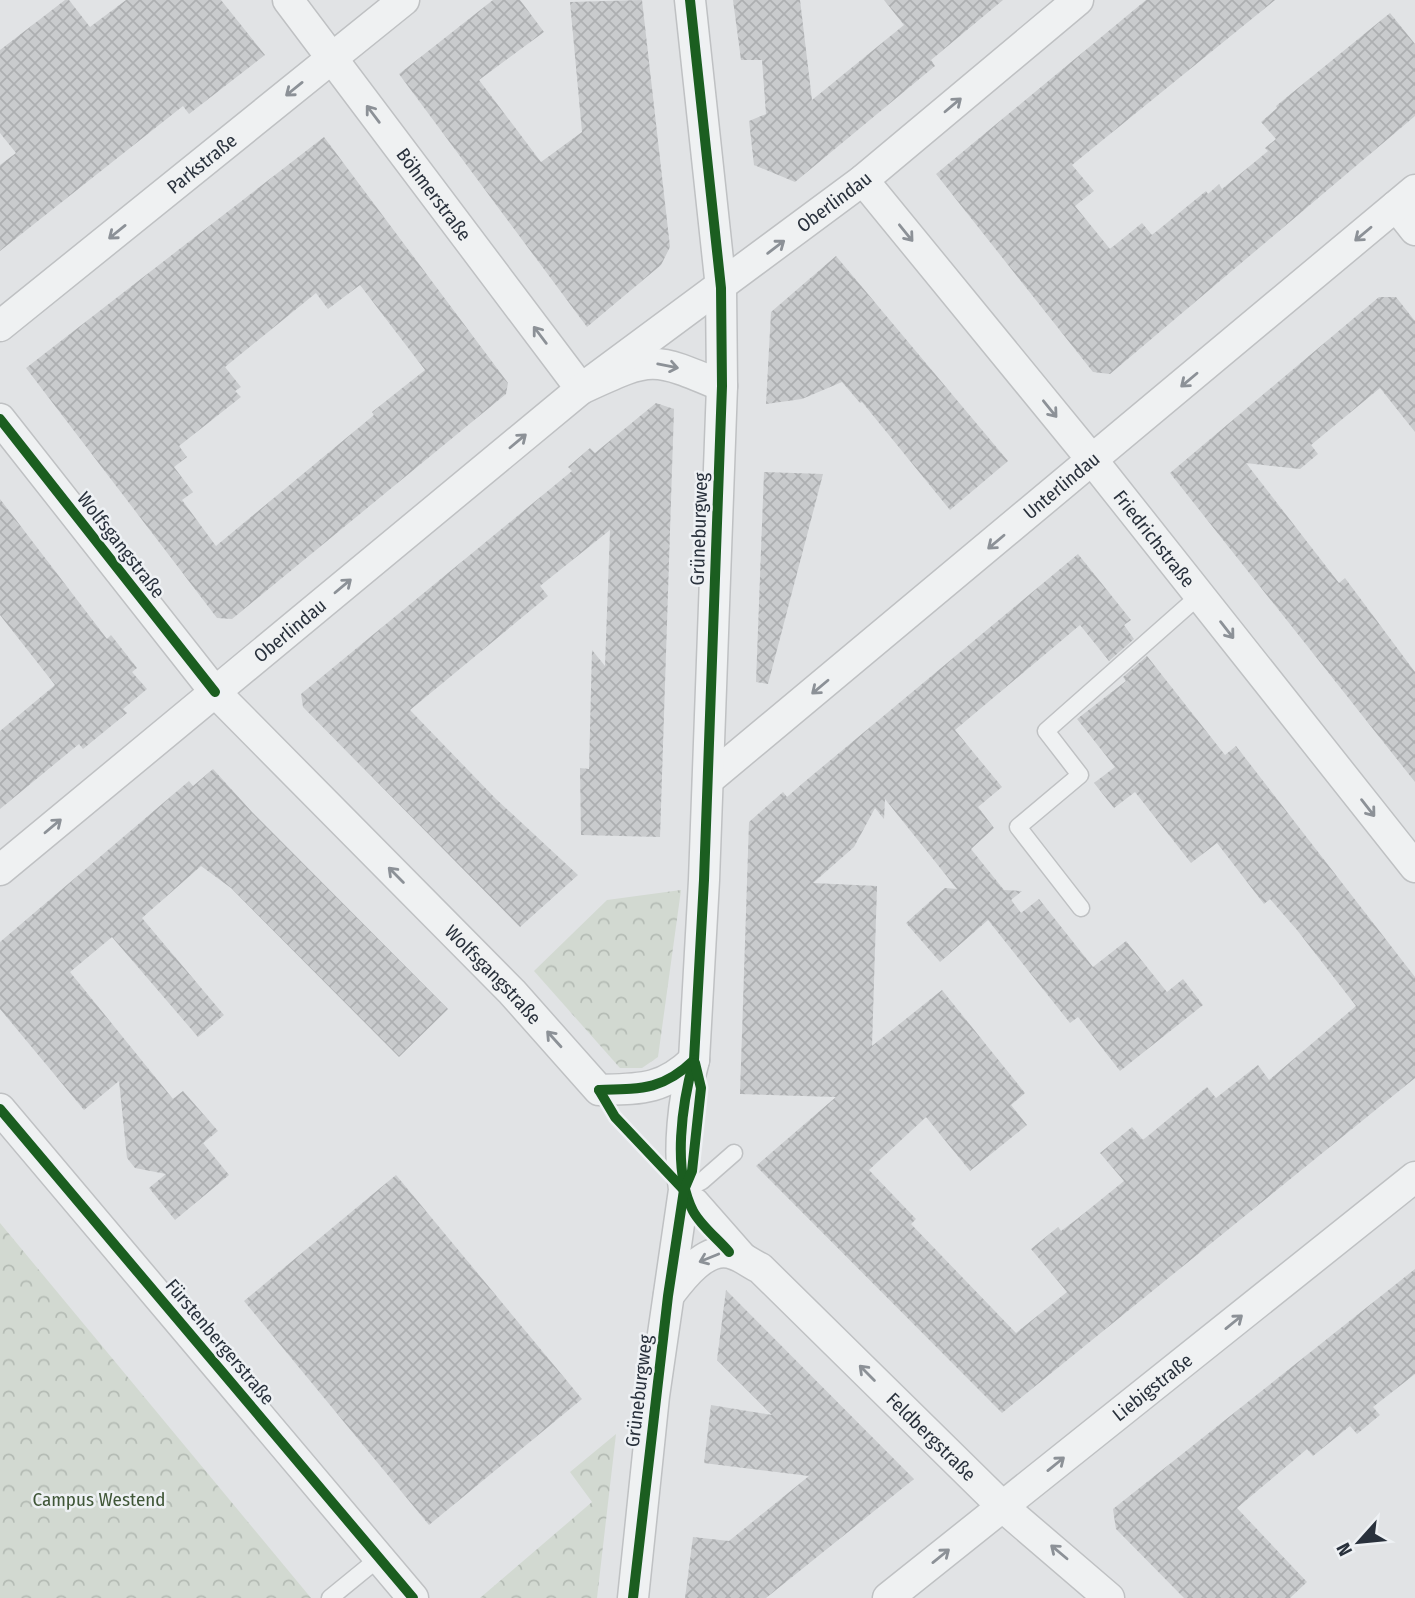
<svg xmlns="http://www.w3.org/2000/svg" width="1415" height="1598" font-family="'Fira Sans Condensed',sans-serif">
<defs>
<pattern id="park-crowns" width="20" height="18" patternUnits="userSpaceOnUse" patternTransform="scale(1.75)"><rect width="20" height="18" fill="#d2d9d1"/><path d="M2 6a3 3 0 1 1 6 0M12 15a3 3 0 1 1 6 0" fill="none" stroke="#b4bbb4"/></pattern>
<pattern id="building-cross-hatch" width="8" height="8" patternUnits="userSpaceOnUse" patternTransform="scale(1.75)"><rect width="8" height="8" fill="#c9cbcd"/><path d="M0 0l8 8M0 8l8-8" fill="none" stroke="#adafb1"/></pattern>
</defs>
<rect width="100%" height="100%" fill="#e1e3e5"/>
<g fill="url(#park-crowns)">
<polygon points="681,890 658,1057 642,1068 620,1068 534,971 607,900"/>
<polygon points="0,1223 311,1598 0,1598"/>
<polygon points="616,1434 597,1598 480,1598 592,1502 570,1472"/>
</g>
<g fill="url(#building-cross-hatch)" fill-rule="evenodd">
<polygon points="65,0 69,0 90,27 126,0 221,0 265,55 189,114 183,106 0,251 0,165 16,153 0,133 0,50"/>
<polygon points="493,0 520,0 544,32 479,80 541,162 582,132 570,2 642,0 670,247 661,265 587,327 399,74"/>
<polygon points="733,0 800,0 812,100 904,25 884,0 1003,0 931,60 935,66 795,182 754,165 749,121 766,114 762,60 741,60"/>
<polygon points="1146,0 1275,0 1072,165 1094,191 1075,206 1110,249 1142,223 1152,235 1206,191 1208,194 1219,184 1222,189 1268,151 1265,148 1276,139 1261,122 1277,108 1276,106 1390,13 1415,44 1415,116 1110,374 1093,372 936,174"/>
<path d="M324,137L508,383L506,394L232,619L217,618L26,368ZM360,285L425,370L372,412L374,415L216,546L182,500L193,492L174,467L187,457L179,446L241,397L235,391L241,387L225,367L316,293L328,309Z"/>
<polygon points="836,256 1008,461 950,510 862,402 860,403 842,382 802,399 766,404 771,312"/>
<polygon points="1379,297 1396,297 1415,321 1415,432 1380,388 1311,445 1318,454 1300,469 1246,463 1339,583 1345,578 1415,672 1415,782 1170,473"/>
<polygon points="656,403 674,409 660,837 581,835 580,768 589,769 592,650 605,666 610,530 540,586 548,596 410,710 496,799 578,875 520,927 303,707 301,694 572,471 568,467 590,448 595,453"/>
<polygon points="764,472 823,474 768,684 756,682"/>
<polygon points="0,499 107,639 111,635 137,668 132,672 147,689 123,709 127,713 83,749 79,744 0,809 0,731 55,685 0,615"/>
<polygon points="1078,554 1131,620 1124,625 1134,639 1109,661 1080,625 955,730 1002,787 978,807 994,828 971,849 1004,890 1022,891 1011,900 1021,913 1039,899 1093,967 1126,941 1167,992 1183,979 1203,1005 1120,1071 1078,1017 1070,1023 988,920 940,962 906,923 945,888 957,889 885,799 884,819 875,808 854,847 813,883 877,886 872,1046 942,990 1025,1093 1011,1105 1027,1125 970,1171 926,1117 869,1170 916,1219 911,1224 1016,1333 1067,1292 1031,1249 1058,1227 1061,1231 1077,1219 1124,1181 1100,1153 1132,1127 1143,1140 1207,1087 1216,1098 1258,1065 1269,1080 1356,1006 1297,930 1270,899 1264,904 1217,843 1191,863 1135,792 1114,808 1094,783 1115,767 1077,719 1126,681 1123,677 1147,656 1225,755 1236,746 1415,977 1415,1078 1002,1413 756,1166 836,1097 740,1094 749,822 783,792 787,797 803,783"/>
<polygon points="213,769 252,812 448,1009 399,1057 231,888 201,866 142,918 224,1015 198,1037 112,937 70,972 173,1099 183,1091 218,1131 203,1143 229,1175 175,1220 149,1188 166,1174 135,1168 127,1158 119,1081 84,1110 0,1009 0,942 189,781 193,786"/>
<polygon points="396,1175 582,1399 429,1525 244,1301"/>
<polygon points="1415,1269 1415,1374 1373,1407 1380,1415 1357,1434 1350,1426 1313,1456 1307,1449 1237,1508 1307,1582 1290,1598 1184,1598 1116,1529 1113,1509"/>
<polygon points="726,1290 914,1479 766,1598 685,1598 693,1537 729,1541 809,1476 704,1463 711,1405 772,1415 717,1360"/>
</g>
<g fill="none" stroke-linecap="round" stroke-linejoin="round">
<g stroke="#bfc1c3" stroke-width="19">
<g id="lane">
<polyline points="1081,908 1018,827 1080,775 1046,731 1200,595"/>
<polyline points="684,1190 699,1198 750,1256"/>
<polyline points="684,1190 702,1181 734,1153"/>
<polyline points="330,1598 379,1558"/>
</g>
</g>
<g stroke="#bfc1c3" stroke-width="33">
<g id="street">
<path id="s1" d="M288,0L581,389C651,357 650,355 722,386"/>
<path id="s2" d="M863,180L1093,461L1415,867"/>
<polyline points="1396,206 1415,230"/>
<path id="s3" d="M0,326L404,0"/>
<path id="s4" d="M0,419L215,692L512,992L599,1090C641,1089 663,1090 694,1060"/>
<path id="s5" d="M708,780L1415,190"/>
<path id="s6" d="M0,870L581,389L863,180L1078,0"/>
<polyline points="0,1109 413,1598"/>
<path id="s7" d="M669,1295C682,1278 705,1247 730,1253C740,1255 751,1264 760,1268L1003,1507L1109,1598"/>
<path d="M633,1598L654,1396L684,1190C678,1148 683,1100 694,1060L704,880L722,386L721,288L690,0"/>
<path id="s8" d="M888,1598L1415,1177"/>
</g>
</g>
<use href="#lane" stroke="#eff1f2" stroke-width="16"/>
<use href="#street" stroke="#eff1f2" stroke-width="30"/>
<g stroke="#eef1f4" stroke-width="15">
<g id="cycleway">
<path d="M690,0L721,288L722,386L704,880L694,1060C682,1103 672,1170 693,1211C701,1226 718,1239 729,1252"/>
<polyline points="0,419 215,692"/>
<polyline points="599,1090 615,1117 684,1190"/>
<path d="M599,1090C641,1089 663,1090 694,1060"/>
<polyline points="0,1109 413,1598"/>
<polyline points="633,1598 668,1296 684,1190 692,1171 701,1088 695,1063"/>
</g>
</g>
<use href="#cycleway" stroke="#1b5e20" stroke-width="10"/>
</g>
<defs><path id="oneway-shaft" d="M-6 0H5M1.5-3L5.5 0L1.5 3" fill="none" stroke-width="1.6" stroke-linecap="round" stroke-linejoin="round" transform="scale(1.75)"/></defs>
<g stroke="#8c9197">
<use href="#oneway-shaft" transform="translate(294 89) rotate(141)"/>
<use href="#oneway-shaft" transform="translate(953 105) rotate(-40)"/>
<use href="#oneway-shaft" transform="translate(373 114) rotate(-127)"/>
<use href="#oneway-shaft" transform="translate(117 232) rotate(141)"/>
<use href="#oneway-shaft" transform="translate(906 233) rotate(51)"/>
<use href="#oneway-shaft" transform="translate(1363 234) rotate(140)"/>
<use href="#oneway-shaft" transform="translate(776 247) rotate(-37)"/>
<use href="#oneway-shaft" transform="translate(540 335) rotate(-127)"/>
<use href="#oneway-shaft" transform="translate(668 366) rotate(11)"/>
<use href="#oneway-shaft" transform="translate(1189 380) rotate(140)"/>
<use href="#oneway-shaft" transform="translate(1050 409) rotate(51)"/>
<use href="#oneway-shaft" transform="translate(518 441) rotate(-40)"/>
<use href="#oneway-shaft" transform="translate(996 542) rotate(140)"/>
<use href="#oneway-shaft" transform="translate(343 586) rotate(-40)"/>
<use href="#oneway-shaft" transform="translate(1227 630) rotate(52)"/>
<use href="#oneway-shaft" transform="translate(820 687) rotate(140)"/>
<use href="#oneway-shaft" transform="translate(1368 808) rotate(52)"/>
<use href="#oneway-shaft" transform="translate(53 826) rotate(-40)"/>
<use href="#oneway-shaft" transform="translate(396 875) rotate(-135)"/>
<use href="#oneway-shaft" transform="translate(554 1039) rotate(-132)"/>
<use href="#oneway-shaft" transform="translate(709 1258) rotate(158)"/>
<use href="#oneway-shaft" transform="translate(1234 1322) rotate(-39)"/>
<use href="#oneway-shaft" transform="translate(867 1373) rotate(-135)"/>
<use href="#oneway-shaft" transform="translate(1056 1464) rotate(-39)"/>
<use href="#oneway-shaft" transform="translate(1059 1552) rotate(-140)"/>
<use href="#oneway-shaft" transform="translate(941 1556) rotate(-39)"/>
</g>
<g text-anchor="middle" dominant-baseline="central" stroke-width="5" stroke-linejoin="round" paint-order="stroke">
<g font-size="19" fill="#29313c" stroke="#eef1f4">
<text stroke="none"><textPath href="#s3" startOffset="259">Parkstraße</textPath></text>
<text stroke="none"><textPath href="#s1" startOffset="243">Böhmerstraße</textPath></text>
<text stroke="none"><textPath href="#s6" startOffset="1069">Oberlindau</textPath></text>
<text stroke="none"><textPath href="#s5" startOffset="460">Unterlindau</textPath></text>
<text transform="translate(699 529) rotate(-88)">Grüneburgweg</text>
<text stroke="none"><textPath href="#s2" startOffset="462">Friedrichstraße</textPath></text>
<text transform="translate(121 545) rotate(52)">Wolfsgangstraße</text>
<text stroke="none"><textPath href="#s6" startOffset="376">Oberlindau</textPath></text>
<text stroke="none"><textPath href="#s4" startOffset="744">Wolfsgangstraße</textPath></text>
<text transform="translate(220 1342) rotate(50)">Fürstenbergerstraße</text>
<text stroke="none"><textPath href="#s8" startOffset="338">Liebigstraße</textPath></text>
<text transform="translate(639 1391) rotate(-83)">Grüneburgweg</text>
<text stroke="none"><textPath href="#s7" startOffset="352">Feldbergstraße</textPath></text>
</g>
<g font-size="19" fill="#405738" stroke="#eef1f4">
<text x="99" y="1499">Campus Westend</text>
</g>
</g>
<g transform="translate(1359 1542) rotate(243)" stroke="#eef1f4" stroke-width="5" paint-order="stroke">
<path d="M0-5L12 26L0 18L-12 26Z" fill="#29313c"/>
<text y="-10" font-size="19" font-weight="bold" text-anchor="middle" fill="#29313c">N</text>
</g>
</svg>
